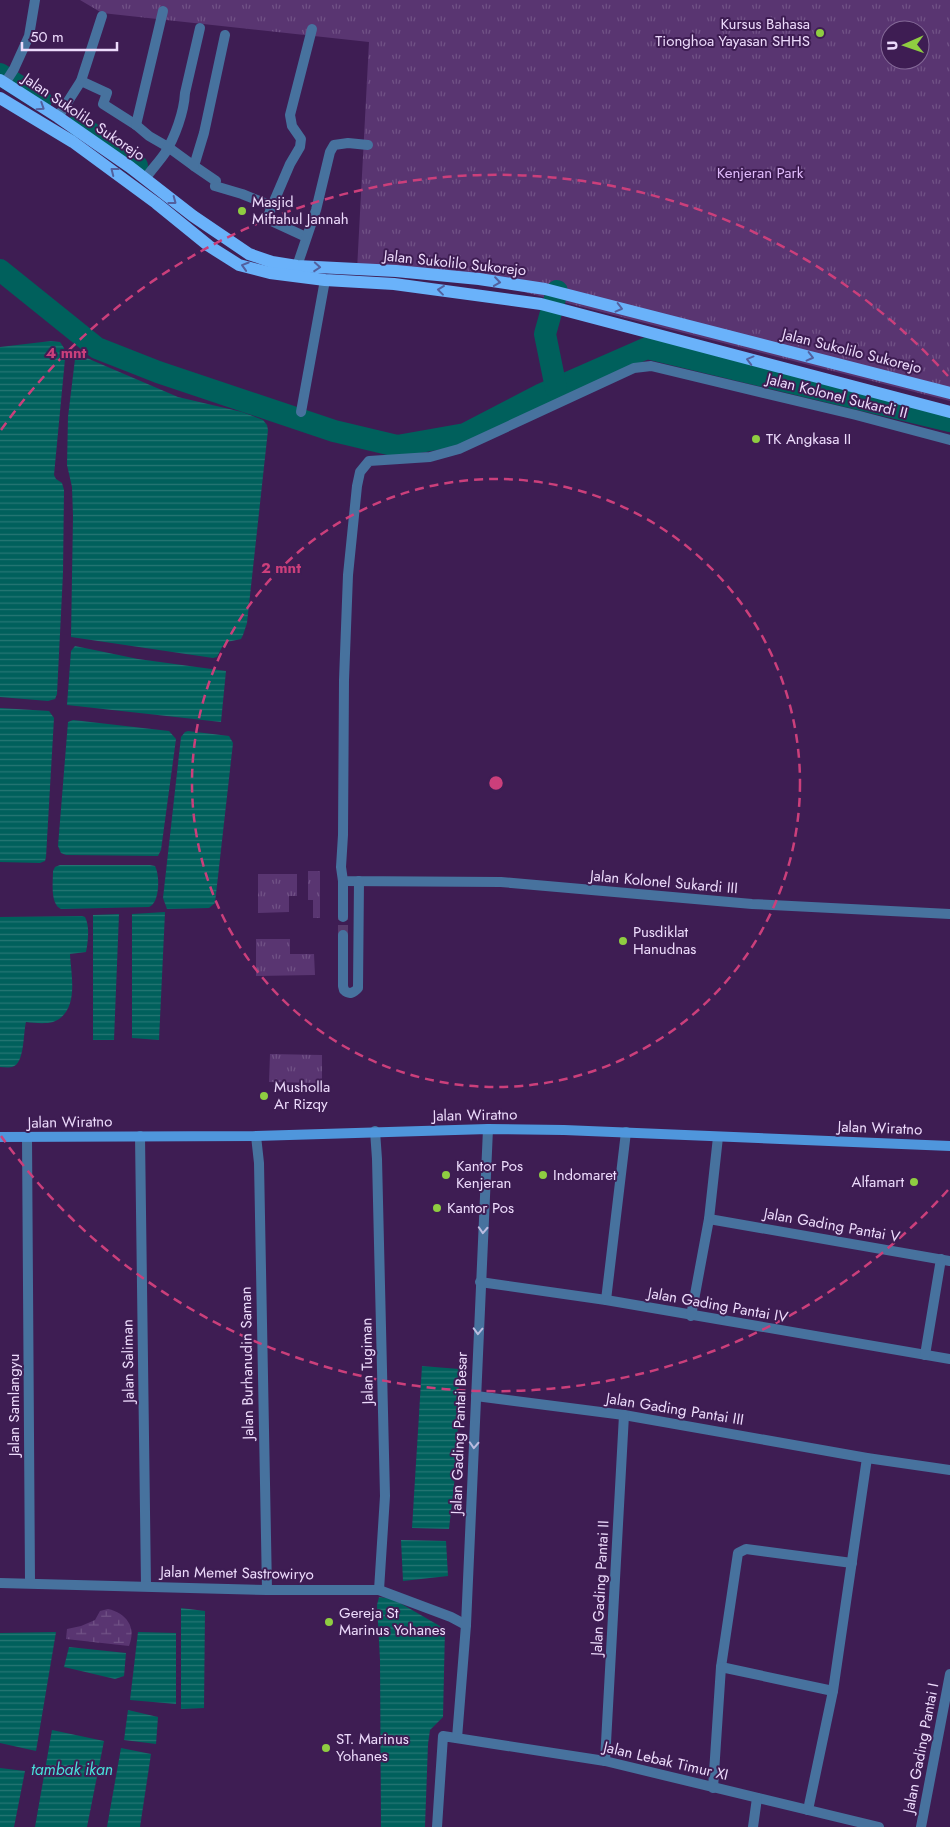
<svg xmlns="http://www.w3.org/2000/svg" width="950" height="1827" font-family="Jost,sans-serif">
<defs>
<pattern id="wetland-marsh" width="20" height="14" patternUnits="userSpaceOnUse" patternTransform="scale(1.25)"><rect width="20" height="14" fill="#593571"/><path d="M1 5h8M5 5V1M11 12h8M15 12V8" fill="none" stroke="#715286"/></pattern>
<pattern id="park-tufts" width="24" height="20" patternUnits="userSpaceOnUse" patternTransform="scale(1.25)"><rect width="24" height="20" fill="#593571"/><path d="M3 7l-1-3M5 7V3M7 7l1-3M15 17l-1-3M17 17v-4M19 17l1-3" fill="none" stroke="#715286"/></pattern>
<pattern id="water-rules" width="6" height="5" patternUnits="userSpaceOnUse" patternTransform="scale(1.25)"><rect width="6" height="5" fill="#00605c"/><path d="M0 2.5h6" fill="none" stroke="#267674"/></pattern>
</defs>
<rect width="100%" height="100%" fill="#3e1d53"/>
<path fill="url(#wetland-marsh)" d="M108,1609C126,1613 137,1627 129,1646L66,1639L67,1629L81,1626L95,1620L100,1611Z"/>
<g fill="url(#park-tufts)" fill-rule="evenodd">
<path d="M80,0H950V401L473,279L357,270L369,42L102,13ZM890,30H920V60H890Z"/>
<polygon points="308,871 320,871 320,918 313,918 313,900 308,900"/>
<polygon points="258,874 297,874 297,896 289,896 289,912 258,913"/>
<polygon points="256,939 290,939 290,954 314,954 315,975 256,976"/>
<polygon points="270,1054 322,1055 322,1083 269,1082"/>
</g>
<g fill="url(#water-rules)">
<polygon points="51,341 60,342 64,348 65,359 54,475 56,479 62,483 64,490 63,573 57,694 55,699 48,701 0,697 0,347"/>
<polygon points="78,356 82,356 178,397 242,412 263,420 267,425 268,430 247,623 243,635 241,639 227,642 222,647 217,657 213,658 71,637 73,516 72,487 67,465 68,417 75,359"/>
<polygon points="75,646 138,659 226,671 221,722 67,705 71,651"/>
<polygon points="0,708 49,711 54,718 46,857 45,861 40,863 0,862"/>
<polygon points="73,720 169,731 176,739 161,850 158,856 66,855 61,853 58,846 68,722"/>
<polygon points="188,731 229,736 233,743 215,903 209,908 167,909 163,898 181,737 185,732"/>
<path d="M60,865H150L155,866C160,875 160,903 149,907L61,909C50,904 53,882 53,871L55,867Z"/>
<polygon points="165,912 159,1040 132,1038 132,914"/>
<polygon points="119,914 114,1040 93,1040 93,915"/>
<path d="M82,916L85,917C90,926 88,942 86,952L70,954C71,975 80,1012 53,1022C46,1024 34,1023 26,1022C23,1033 25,1064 12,1067C9,1068 4,1067 0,1067V917Z"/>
<polygon points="422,1366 459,1369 457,1458 449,1529 412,1528"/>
<polygon points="401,1540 446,1541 448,1576 403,1581"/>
<polygon points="379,1597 393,1599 445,1629 443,1717 430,1730 428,1744 425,1827 381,1827 380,1660 377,1605"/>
<polygon points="181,1608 205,1611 204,1708 181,1709"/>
<polygon points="56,1632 36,1751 0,1743 0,1633"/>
<polygon points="138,1632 176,1633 176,1704 130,1700"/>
<polygon points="69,1647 126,1653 124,1676 115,1679 64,1667"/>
<polygon points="128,1710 158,1717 156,1744 124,1740"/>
<polygon points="52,1730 104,1741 87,1827 35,1827"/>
<polygon points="121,1748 151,1754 140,1827 107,1827"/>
<polygon points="0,1768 25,1771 14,1827 0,1827"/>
</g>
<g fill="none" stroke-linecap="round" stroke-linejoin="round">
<g stroke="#00605c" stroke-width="22">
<polyline points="0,74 41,100"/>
<polyline points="78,125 110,145 137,166"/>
<polyline points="0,270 97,348 158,372 334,431 397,446 465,434 542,394 647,348 950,421"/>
<polyline points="556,388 545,334 557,291"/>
</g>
<polyline stroke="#583a6c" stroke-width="10" stroke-dasharray="10 5" stroke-linecap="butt" points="343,935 343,917"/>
<g stroke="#47729e" stroke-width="10">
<polyline points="225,35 204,133 194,166 216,181 215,186 242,194 272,206 267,219 306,237"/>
<polyline points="81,81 107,93 103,104 136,125 149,136 168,147 194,166"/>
<polyline points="5,83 14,69 29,36 35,0"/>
<polyline points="58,117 81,81 102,16"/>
<polyline points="136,125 163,11"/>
<path d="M145,179C151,170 159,162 165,153C175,137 184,112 185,93L200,28"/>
<polyline points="272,206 290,164 300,147 301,139 292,126 290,115 312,29"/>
<polyline points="297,266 316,210 330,152 334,145 348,143 368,145"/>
<polyline points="301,412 325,280"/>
<polyline points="950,440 856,415 651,366 634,368 459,449 430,457 369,461 360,472 357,486 348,575 344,680 343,835 341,867 343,881 501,882 752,904 950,914"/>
<polyline points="343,881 343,917"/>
<path d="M343,935V986L344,990C349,995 354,993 358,988L359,881"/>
<polyline points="375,1131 377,1159 385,1496 379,1590"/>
<polyline points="140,1136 146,1586"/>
<polyline points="256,1136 259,1163 267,1590"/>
<polyline points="27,1137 30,1582"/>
<polyline points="709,1219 950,1261"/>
<polyline points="480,1282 606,1300 950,1359"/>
<polyline points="606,1300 626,1132"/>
<polyline points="691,1316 709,1219 718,1137"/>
<polyline points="925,1355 941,1259"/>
<polyline points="476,1396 624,1415 867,1458 950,1470"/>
<polyline points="0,1583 267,1590 379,1590 451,1617 466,1625"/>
<polyline points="721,1667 738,1553 746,1549 852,1563"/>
<polyline points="457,1738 466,1625 488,1129"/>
<polyline points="605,1761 624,1415"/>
<polyline points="713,1788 721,1667 833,1691"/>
<polyline points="808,1810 833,1691 867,1458"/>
<polyline points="437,1827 443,1736 605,1761 879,1827"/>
<polyline points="753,1827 757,1798"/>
<polyline points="921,1827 950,1674"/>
</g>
<polyline stroke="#4f96dc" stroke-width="10" points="0,1137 256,1136 488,1129 564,1130 950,1146"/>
<g stroke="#6ab2fa" stroke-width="12">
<polyline points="0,80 58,117 130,167 193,216 249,254 272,262 297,266 396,271 479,279 545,289 950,393"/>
<polyline points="0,98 73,142 156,203 209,246 239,265 270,273 325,280 394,284 541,304 950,412"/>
</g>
</g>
<defs><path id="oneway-chevron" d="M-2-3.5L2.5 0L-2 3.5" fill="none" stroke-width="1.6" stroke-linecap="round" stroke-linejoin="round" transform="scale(1.25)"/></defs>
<g stroke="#52609e">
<use href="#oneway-chevron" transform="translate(41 107) rotate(33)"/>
<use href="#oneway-chevron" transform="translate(114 171) rotate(-142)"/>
<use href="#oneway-chevron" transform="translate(173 201) rotate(37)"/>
<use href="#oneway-chevron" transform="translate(245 266) rotate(-163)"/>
<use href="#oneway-chevron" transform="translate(317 267) rotate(4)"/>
<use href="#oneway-chevron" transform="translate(497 282) rotate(8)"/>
<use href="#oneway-chevron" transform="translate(441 290) rotate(-173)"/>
<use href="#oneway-chevron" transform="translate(619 308) rotate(14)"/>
<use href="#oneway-chevron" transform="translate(810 357) rotate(14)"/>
<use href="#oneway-chevron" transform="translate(750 360) rotate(-165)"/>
</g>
<g stroke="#bbbce0">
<use href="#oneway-chevron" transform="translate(483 1230) rotate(93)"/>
<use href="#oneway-chevron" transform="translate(478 1331) rotate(92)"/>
<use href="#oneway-chevron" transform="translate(474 1445) rotate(93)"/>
</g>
<g fill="none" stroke="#cb3f7b" stroke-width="2.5" stroke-dasharray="9 6">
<circle cx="496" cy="783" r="304"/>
<path d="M948 1190A608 608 0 0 1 1 1136M1 430A608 608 0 0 1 948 376"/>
</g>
<g fill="#8fcd41" stroke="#3e1d53" stroke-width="2">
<circle cx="820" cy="33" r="5"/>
<circle cx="242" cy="211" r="5"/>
<circle cx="756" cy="439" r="5"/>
<circle cx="623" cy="941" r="5"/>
<circle cx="264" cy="1096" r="5"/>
<circle cx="446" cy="1175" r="5"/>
<circle cx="543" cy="1175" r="5"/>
<circle cx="914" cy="1182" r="5"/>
<circle cx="437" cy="1208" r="5"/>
<circle cx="329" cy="1622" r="5"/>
<circle cx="326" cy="1748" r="5"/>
</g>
<g text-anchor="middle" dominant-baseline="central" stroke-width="4" stroke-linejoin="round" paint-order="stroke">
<g font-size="15" fill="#eddbfc" stroke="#3e1d53" text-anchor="start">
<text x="810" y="24" text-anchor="end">Kursus Bahasa<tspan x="810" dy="17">Tionghoa Yayasan SHHS</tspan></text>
<text x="252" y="202">Masjid<tspan x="252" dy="17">Miftahul Jannah</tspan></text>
<text x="766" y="439">TK Angkasa II</text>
<text x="633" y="932">Pusdiklat<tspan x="633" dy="17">Hanudnas</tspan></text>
<text x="274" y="1087">Musholla<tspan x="274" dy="17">Ar Rizqy</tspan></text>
<text x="456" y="1166">Kantor Pos<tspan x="456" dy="17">Kenjeran</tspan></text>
<text x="553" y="1175">Indomaret</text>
<text x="904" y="1182" text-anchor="end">Alfamart</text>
<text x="447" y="1208">Kantor Pos</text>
<text x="339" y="1613">Gereja St<tspan x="339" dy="17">Marinus Yohanes</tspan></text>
<text x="336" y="1739">ST. Marinus<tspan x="336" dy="17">Yohanes</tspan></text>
</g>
<g font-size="15" fill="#eddbfc" stroke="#3e1d53">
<text transform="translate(84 117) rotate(34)">Jalan Sukolilo Sukorejo</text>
<text transform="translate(455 263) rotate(6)">Jalan Sukolilo Sukorejo</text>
<text transform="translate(852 351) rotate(14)">Jalan Sukolilo Sukorejo</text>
<text transform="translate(837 396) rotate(14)">Jalan Kolonel Sukardi II</text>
<text transform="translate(664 882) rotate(5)">Jalan Kolonel Sukardi III</text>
<text transform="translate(475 1115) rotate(-1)">Jalan Wiratno</text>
<text transform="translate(70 1122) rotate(-1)">Jalan Wiratno</text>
<text transform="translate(880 1128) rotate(2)">Jalan Wiratno</text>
<text transform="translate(832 1225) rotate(10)">Jalan Gading Pantai V</text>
<text transform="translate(718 1305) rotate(10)">Jalan Gading Pantai IV</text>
<text transform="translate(128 1361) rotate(-91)">Jalan Saliman</text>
<text transform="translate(367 1361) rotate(-91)">Jalan Tugiman</text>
<text transform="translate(247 1363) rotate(-91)">Jalan Burhanudin Saman</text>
<text transform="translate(14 1405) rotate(-90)">Jalan Samlangyu</text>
<text transform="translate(675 1409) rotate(9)">Jalan Gading Pantai III</text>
<text transform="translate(459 1433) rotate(-88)">Jalan Gading Pantai Besar</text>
<text transform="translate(237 1573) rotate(1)">Jalan Memet Sastrowiryo</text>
<text transform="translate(600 1588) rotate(-87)">Jalan Gading Pantai II</text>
<text transform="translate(921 1748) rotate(-79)">Jalan Gading Pantai I</text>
<text transform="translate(666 1761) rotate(13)">Jalan Lebak Timur XI</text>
</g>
<g font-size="15" fill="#e0bbfb" stroke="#3e1d53">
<text x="760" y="173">Kenjeran Park</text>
</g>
<g font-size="16" font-style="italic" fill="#48e1da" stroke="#3e1d53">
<text x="72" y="1769">tambak ikan</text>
</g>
</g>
<circle cx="496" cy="783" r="8" fill="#cb3f7b" stroke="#3e1d53" stroke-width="2.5"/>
<g font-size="15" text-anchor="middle" font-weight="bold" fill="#cb3f7b" stroke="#3e1d53" stroke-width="4" stroke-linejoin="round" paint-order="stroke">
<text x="66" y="358">4 mnt</text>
<text x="281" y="573">2 mnt</text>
</g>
<g transform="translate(905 45) rotate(268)"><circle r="24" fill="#3e1d53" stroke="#846997"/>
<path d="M0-4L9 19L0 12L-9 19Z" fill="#8fcd41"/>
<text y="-8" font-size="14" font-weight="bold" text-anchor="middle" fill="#eddbfc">U</text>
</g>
<path d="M22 42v8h95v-8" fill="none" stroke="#eddbfc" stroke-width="2.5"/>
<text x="30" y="42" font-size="15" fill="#eddbfc" stroke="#3e1d53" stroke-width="4" paint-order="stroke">50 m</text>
</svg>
